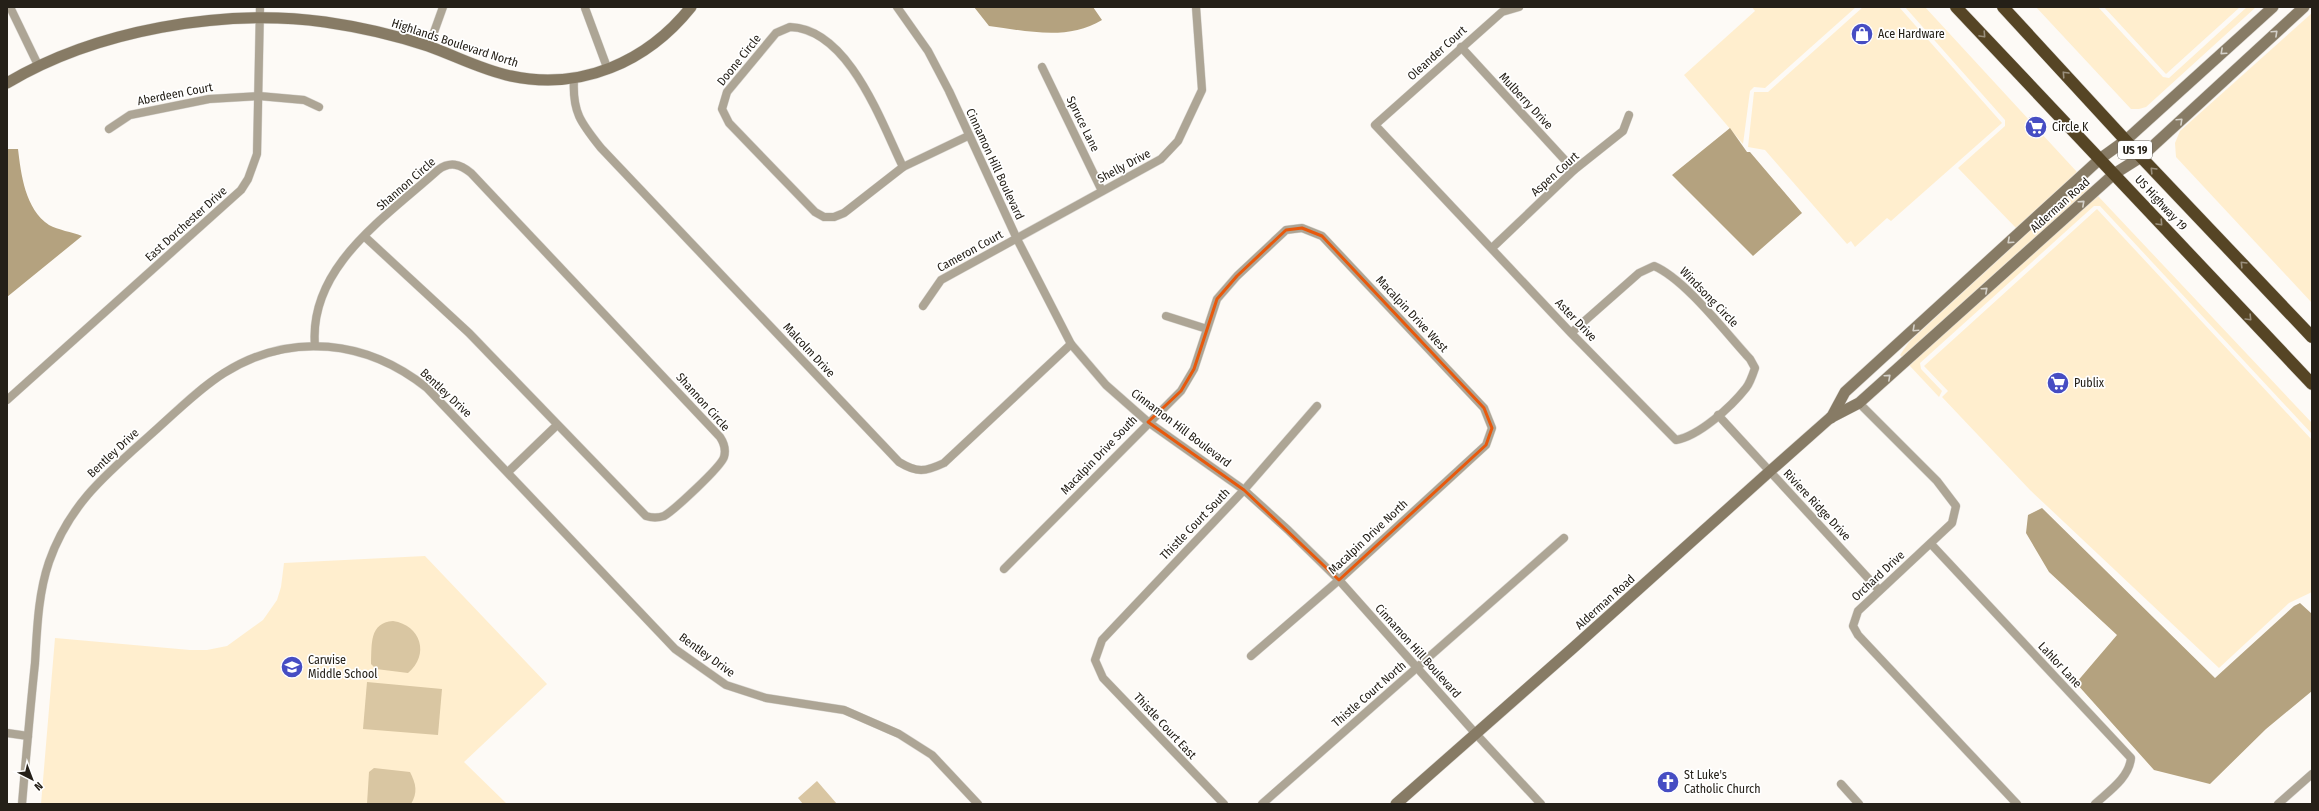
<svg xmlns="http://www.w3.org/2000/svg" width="2319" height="811" font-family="'Fira Sans Condensed',sans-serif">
<rect width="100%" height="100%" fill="#fdfaf6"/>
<g fill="#ffeece">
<polygon points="1752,7 1856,7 1765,88 1754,87 1750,91 1743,144 1684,75 1755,11"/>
<polygon points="1863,7 1899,7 2002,123 1891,221 1887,218 1855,247 1851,241 1847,244 1765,150 1748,147 1754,92 1768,92"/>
<polygon points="1905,7 1925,7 2077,172 2016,228 1958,168 2005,126 2005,120"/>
<polygon points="2036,7 2098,7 2163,77 2169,78 2247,7 2256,7 2146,107 2139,109 2131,109"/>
<polygon points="2104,7 2240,7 2166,74"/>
<polygon points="2312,13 2312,303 2176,157 2175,143 2180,131"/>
<polygon points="2084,181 2091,187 1902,357 1900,355 1909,342"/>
<polygon points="2098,196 2312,423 2312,434 2100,206 2094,206 1920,363 1921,369 1942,391 1939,397 1909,365"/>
<polygon points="2097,209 2312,440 2312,592 2289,603 2219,668 2030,490 1942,397 1948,391 1924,366"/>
<polygon points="425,556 547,684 464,762 507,804 41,804 55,638 190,650 207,650 227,646 263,620 277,600 281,587 284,563"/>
</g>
<g fill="#d9c6a2">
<path d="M393,621C421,625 430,655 408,673L376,669L371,664C372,644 369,623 393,621Z"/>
<polygon points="367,682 442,689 438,735 363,729"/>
<path d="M374,768L410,772C416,784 418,792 411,804H367L369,772Z"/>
<polygon points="817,781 837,804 803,804 798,798"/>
</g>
<g fill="#b4a27f">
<path d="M974,7H1093L1102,20C1068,41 1027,31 989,26Z"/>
<polygon points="1730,128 1747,152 1750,152 1802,213 1753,256 1672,175"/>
<path d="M7,149H18C21,174 25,209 49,225C58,230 72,232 82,236L7,297Z"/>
<polygon points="2042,508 2215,678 2294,606 2300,603 2312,614 2312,691 2266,729 2210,784 2154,770 2076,683 2117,635 2049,572 2026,533 2028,515"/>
</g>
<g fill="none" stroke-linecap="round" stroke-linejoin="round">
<g stroke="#dad7d2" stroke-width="9">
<g id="street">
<polyline points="10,7 39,67"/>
<polyline points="897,7 928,51 949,91 1017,239 1071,344 1106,385 1148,422 1244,490 1288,530 1339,580 1476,734 1541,804"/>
<path d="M1519,7L1502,12L1375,125L1571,333L1676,440C1699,436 1731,407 1746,388C1750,383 1753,374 1755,368L1750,359C1726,333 1685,279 1654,266L1639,273L1571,333"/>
<polyline points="585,8 608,70"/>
<path d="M790,27C849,29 881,122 903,167L844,213L834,217H824L815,212L729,123L722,109L727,92L776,33Z"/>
<polyline points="429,46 443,7"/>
<polyline points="1461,47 1574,170"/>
<polyline points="1042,67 1102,191"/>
<path d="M574,79C572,112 581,123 601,148L899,462C917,473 925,472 944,463L1071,344"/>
<polyline points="109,129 130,115 209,99 259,96 304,100 319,107"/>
<polyline points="903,167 968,136"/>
<polyline points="1492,248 1574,170 1623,131 1629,115"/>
<polyline points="923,306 941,280 1161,159 1178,141 1202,90 1196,7"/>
<polyline points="1166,316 1207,329"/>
<path d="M315,346C308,267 386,217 438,170C450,161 460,164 471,173L720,437C724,443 726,450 724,457C721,467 673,511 664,516C658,518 652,518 646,516L469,333L364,236"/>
<polyline points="7,400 241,190 248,179 257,154 260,7"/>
<polyline points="1859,403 1937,481 1956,506 1952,523 1858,611 1853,626 1858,635 2017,804"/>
<polyline points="1718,415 1879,590"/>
<polyline points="508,472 557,425"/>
<path d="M1931,544L2131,758C2129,778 2109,791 2095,804"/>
<polyline points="1004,569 1181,391 1194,369 1217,299 1237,276 1286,230 1302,228 1322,236 1484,408 1492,428 1486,445 1339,580 1251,656"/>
<polyline points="7,733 28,736"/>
<polyline points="1841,784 1859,804"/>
<path d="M22,804C26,757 30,710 35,663C37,630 38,594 49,562C69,505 105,475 149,436C173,415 197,390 224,373C291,331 367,340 427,388L675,649L726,685L766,698L844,710L899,734L932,755L978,804"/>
<polyline points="1224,804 1103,678 1095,660 1102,640 1244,490 1317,406"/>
<polyline points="1262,804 1564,538"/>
<polyline points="2278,804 2312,774"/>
</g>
</g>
<g stroke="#dad7d2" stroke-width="12">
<g id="secondary">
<path d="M7,83C96,30 223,8 325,22C360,27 395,35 428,46C456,56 482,70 511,76C581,91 647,62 691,7"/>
<polyline points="1831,418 1845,392 2101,158 2126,140 2273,7"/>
<polyline points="1396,804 1573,648 1769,472 1830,418 1859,403 2114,174 2141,157 2304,7"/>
</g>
</g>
<g stroke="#dad7d2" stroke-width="13">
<g id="highway">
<polyline points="1956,7 2312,384"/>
<polyline points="2003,7 2141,157 2312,337"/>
</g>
</g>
<use href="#street" stroke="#ada595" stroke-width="8"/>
<use href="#secondary" stroke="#877b65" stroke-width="11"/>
<use href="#highway" stroke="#564525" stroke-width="12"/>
</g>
<defs><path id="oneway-chevron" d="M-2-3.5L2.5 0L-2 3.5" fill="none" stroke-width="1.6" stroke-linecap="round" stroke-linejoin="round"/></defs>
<g stroke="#d5d1c9">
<use href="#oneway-chevron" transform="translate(2275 33) rotate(-43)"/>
<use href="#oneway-chevron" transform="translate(2223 52) rotate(138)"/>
<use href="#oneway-chevron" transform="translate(2180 121) rotate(-43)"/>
<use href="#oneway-chevron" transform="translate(2082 203) rotate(-42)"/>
<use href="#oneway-chevron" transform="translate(2010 241) rotate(138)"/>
<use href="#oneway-chevron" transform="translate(1985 290) rotate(-42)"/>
<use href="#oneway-chevron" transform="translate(1915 329) rotate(137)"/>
<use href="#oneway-chevron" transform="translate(1888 377) rotate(-42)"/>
</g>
<g stroke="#9a8f7c">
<use href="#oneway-chevron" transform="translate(1983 35) rotate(47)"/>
<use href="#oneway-chevron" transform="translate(2065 74) rotate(-133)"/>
<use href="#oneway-chevron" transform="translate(2153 170) rotate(-134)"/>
<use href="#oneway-chevron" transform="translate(2160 223) rotate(47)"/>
<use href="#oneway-chevron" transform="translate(2243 264) rotate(-134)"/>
<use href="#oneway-chevron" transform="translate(2249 318) rotate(46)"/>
</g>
<path fill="none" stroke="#e8590c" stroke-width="3" stroke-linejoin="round" d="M1302,228L1322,236L1484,408L1492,428L1486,445L1339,580L1244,490L1148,422L1181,391L1194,369L1217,299L1237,276L1286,230Z"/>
<defs>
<g id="shop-disc" transform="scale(1.15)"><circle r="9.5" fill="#464dc3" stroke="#fff"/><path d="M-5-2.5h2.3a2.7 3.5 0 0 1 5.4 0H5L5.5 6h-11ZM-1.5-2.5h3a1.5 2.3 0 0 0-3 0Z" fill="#fff"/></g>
<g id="supermarket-disc" transform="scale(1.15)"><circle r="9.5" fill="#464dc3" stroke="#fff"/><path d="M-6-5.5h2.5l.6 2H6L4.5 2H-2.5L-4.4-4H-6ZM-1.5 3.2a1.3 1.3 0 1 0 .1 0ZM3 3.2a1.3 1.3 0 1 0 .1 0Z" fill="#fff"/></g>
<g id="school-disc" transform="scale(1.15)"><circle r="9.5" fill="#464dc3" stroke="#fff"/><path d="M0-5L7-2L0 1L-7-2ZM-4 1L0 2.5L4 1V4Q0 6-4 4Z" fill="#fff"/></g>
<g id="church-disc" transform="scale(1.15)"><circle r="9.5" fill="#464dc3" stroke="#fff"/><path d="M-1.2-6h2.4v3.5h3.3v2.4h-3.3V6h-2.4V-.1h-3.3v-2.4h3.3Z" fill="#fff"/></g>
</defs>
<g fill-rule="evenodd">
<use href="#shop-disc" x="1862" y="34"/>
<use href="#supermarket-disc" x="2036" y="127"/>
<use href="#supermarket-disc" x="2058" y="383"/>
<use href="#school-disc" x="292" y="667"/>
<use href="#church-disc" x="1668" y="782"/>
</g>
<g text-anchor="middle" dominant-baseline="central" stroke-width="3.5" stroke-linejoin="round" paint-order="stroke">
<rect fill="#fff" stroke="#66635d" stroke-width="1" x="2118" y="141" width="34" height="18" rx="3"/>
<g font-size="11" font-weight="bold" fill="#252018">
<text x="2135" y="150">US 19</text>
</g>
<g font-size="12" fill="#252018" stroke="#fff" text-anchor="start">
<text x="1878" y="34">Ace Hardware</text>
<text x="2052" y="127">Circle K</text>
<text x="2074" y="383">Publix</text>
<text x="308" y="660">Carwise<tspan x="308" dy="14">Middle School</tspan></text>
<text x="1684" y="775">St Luke's<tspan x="1684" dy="14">Catholic Church</tspan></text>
</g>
<g font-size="12" fill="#252018" stroke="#fff">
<text transform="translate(455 43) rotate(18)">Highlands Boulevard North</text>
<text transform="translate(1437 53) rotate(-42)">Oleander Court</text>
<text transform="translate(739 60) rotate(-51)">Doone Circle</text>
<text transform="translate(175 94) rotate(-11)">Aberdeen Court</text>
<text transform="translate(1526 101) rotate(47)">Mulberry Drive</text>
<text transform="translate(1083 124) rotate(64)">Spruce Lane</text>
<text transform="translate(995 164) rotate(65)">Cinnamon Hill Boulevard</text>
<text transform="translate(1124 166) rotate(-28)">Shelly Drive</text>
<text transform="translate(1555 174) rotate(-42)">Aspen Court</text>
<text transform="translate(406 184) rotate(-41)">Shannon Circle</text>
<text transform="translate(2161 203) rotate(47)">US Highway 19</text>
<text transform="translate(2060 205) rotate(-42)">Alderman Road</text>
<text transform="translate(186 224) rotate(-42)">East Dorchester Drive</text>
<text transform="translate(970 251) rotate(-29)">Cameron Court</text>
<text transform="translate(1709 297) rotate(46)">Windsong Circle</text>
<text transform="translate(1412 314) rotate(47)">Macalpin Drive West</text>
<text transform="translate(1576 320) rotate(46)">Aster Drive</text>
<text transform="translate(809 350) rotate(47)">Malcolm Drive</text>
<text transform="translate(446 393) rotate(43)">Bentley Drive</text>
<text transform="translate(703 402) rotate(48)">Shannon Circle</text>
<text transform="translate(1181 428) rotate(37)">Cinnamon Hill Boulevard</text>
<text transform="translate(113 453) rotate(-43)">Bentley Drive</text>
<text transform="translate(1099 455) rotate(-46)">Macalpin Drive South</text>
<text transform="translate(1817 505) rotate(47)">Riviere Ridge Drive</text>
<text transform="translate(1195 524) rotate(-46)">Thistle Court South</text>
<text transform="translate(1368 537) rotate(-43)">Macalpin Drive North</text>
<text transform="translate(1878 576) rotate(-43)">Orchard Drive</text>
<text transform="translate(1605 602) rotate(-42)">Alderman Road</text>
<text transform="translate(1418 651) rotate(48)">Cinnamon Hill Boulevard</text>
<text transform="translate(707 655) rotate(36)">Bentley Drive</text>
<text transform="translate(2060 665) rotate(47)">Lahlor Lane</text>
<text transform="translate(1369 694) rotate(-41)">Thistle Court North</text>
<text transform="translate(1165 726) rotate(47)">Thistle Court East</text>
</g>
</g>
<rect width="2319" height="811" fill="none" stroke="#252018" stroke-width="16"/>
<g transform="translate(32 779) rotate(138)" stroke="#ffffff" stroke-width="3" paint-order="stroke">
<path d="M0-3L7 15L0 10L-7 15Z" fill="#252018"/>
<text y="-6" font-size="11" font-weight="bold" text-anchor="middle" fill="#252018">N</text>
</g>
</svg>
